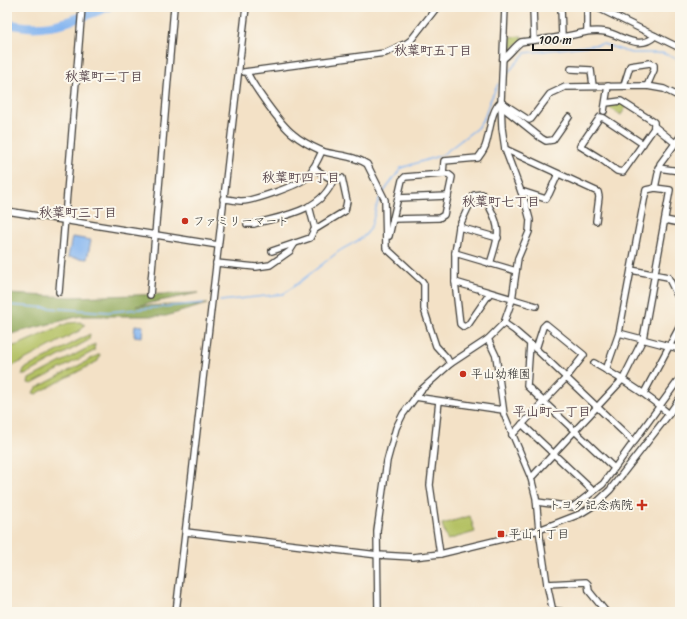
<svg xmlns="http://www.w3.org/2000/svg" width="687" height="619" font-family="Sriracha,'Klee One',sans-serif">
<rect width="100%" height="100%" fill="#fbf7ec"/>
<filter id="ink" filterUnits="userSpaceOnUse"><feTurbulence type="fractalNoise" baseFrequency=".025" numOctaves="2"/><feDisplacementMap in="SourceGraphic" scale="8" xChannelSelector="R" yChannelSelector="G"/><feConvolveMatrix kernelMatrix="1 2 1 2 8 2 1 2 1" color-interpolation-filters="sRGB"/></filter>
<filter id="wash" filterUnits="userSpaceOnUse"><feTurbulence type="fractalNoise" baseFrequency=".012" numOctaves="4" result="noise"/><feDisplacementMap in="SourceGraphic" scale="16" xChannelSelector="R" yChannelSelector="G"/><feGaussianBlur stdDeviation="0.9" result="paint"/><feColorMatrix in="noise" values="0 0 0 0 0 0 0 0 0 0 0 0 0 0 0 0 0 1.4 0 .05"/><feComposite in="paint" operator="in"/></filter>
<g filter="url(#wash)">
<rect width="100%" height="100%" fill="#f3e1c6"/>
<g fill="#b4c163" stroke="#686e40">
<polygon points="522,36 522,40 510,50 507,50 507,37"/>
<polygon points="622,103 626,107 621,115 608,107 609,105"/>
<polygon points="80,322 85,325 81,330 9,368 7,365 7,345 14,346 20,344 68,323"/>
<polygon points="90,334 89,340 25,375 22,375 24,369"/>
<polygon points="95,344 94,351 32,384 28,383 29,379"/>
<polygon points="100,354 98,361 36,394 33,393 35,389"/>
<polygon points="470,516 475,532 447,540 442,524"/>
</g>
<polygon fill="#8fa759" stroke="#56623a" points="198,293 136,306 207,304 166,316 80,316 7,335 7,294 72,297"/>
<g fill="#84b5f0" stroke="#506886">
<polygon points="72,237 91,240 87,259 68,257"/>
<polygon points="135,325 143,326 142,337 134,336"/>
</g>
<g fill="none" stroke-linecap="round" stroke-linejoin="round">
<g stroke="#84b5f0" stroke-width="1.5">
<polyline points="506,75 525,53 603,44 631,53 662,53 680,60"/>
<polyline points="383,193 401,168 442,155 477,128 485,116 490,101 498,84"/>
<path d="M220,301L283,294L286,292C304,279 321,265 338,252C347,245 360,242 367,233C376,223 373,207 381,196"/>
<polyline points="7,305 108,312 204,303"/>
</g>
<path stroke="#84b5f0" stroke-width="9" d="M7,23C44,34 74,20 108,7"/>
</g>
</g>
<g filter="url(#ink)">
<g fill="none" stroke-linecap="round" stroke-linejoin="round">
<g stroke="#3c3a36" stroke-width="8">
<g id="minor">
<polyline points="533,7 534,40"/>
<polyline points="561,7 562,37"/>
<polyline points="587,7 587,31"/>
<polyline points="596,7 680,48"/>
<path d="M503,59C510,54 514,47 521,42C535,40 548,39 561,37C577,35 590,29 606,32C623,36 640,51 655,36"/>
<polyline points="571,69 591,70 593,86"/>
<polyline points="244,72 385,53 407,43 411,40 437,7"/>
<path d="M247,72C253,86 281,125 293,134C301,141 313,147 322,151C336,156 354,155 367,164L385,200L386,248L422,281L424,284V309L433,337L436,346L447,358L450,364"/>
<polyline points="624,85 630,66 650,63 654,65 654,70 647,86"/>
<polyline points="501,102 529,120 531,119 550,94 565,87 647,86 664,89 680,97"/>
<polyline points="606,103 621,101 654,122 654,128 623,172 617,171 601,159 580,146 600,117 604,118 643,144"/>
<polyline points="502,107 541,138 546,141 553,140 569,117"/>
<polyline points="604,111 608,86"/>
<polyline points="654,126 675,143"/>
<polyline points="505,149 598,192 599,197 596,221"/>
<polyline points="658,168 680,171"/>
<polyline points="655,188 660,164 680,137"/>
<polyline points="521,191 546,199 549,194 558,174"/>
<polyline points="398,198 448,196"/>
<path d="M223,199C229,199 236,201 242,201C253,201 299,185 306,178C313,170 318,160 322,151"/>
<polyline points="309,206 315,229"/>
<polyline points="7,211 218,245"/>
<path d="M393,219L439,218L444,215L452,177L448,174H443L444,161L478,158C481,154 485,149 486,144C490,132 491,109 501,102"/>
<polyline points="665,220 680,223"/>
<path d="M247,224H254C282,216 322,211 333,180"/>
<polyline points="459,227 498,238"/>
<polyline points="389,236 402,180 405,177 443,174"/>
<polyline points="272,251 310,238 314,230 345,211 347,201 342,178 333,180 313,168"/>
<path d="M455,253L459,227L474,195L482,194C486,198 488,203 490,208C503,232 497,239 490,264"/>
<polyline points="216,263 256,267 270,265 290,251 295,243"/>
<polyline points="631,270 668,277 680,301"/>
<polyline points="516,271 455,253 455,282 536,306"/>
<polyline points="455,282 460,324 464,327 468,325 490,293"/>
<polyline points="59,292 82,7"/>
<polyline points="150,295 174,7"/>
<polyline points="504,323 514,330 536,349 634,442"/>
<polyline points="619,333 680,349"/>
<polyline points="488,339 496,356 504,414 531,478 536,498 539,530 547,584 553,612"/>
<polyline points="530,344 527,386 614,468"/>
<polyline points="594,363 606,370"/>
<polyline points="644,393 680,326"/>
<polyline points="415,397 503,410"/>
<polyline points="439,401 430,485 440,554"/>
<polyline points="522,424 593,491"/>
<polyline points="512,435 566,378 584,355 546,324 543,327 536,349"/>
<path d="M531,478L623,379L643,339L670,190L655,188L646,190L619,333L606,370C629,383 650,397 669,414"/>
<polyline points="537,502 573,507 603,484 680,378"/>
<polyline points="186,532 378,555 413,557 440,554 539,530 580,514 593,506 610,490 669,414 680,398"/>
<polyline points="547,584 586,582 588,584 589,591 606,612"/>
<polyline points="552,610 563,612"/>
<polyline points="176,612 246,7"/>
<polyline points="378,612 377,531 387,461 396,428 403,414 421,390 450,364 488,339 504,323 512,300 518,258 529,232 530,220 526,205 505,149 502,128 501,102 505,7"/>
</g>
</g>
<use href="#minor" stroke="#fff" stroke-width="5.5"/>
</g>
</g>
<g fill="#c8321e" stroke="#fbf7ec" stroke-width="1.5">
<circle cx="185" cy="221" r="4"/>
<circle cx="463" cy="374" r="4"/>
<path d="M640 499h4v4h4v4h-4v4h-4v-4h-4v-4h4z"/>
<rect x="497" y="530" width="8" height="8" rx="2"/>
</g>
<g text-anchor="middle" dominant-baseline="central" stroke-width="4" stroke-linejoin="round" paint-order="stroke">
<g font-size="12" fill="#1c1c1c" stroke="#fbf7ec" text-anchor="start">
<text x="193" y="221">ファミリーマート</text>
<text x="471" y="374">平山幼稚園</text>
<text x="633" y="505" text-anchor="end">トヨタ記念病院</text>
<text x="509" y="534">平山１丁目</text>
</g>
<g font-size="13" font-weight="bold" fill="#5a484e" stroke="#fbf7ec">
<text x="433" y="50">秋葉町五丁目</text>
<text x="104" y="76">秋葉町二丁目</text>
<text x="301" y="177">秋葉町四丁目</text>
<text x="501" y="201">秋葉町七丁目</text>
<text x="78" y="212">秋葉町三丁目</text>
<text x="552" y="411">平山町一丁目</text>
</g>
</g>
<rect width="687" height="619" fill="none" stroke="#fbf7ec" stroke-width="24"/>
<path d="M533 44v6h79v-6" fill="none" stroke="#1c1c1c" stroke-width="2"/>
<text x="539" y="44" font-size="12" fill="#1c1c1c" stroke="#fbf7ec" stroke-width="3" paint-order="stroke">100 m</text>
</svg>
